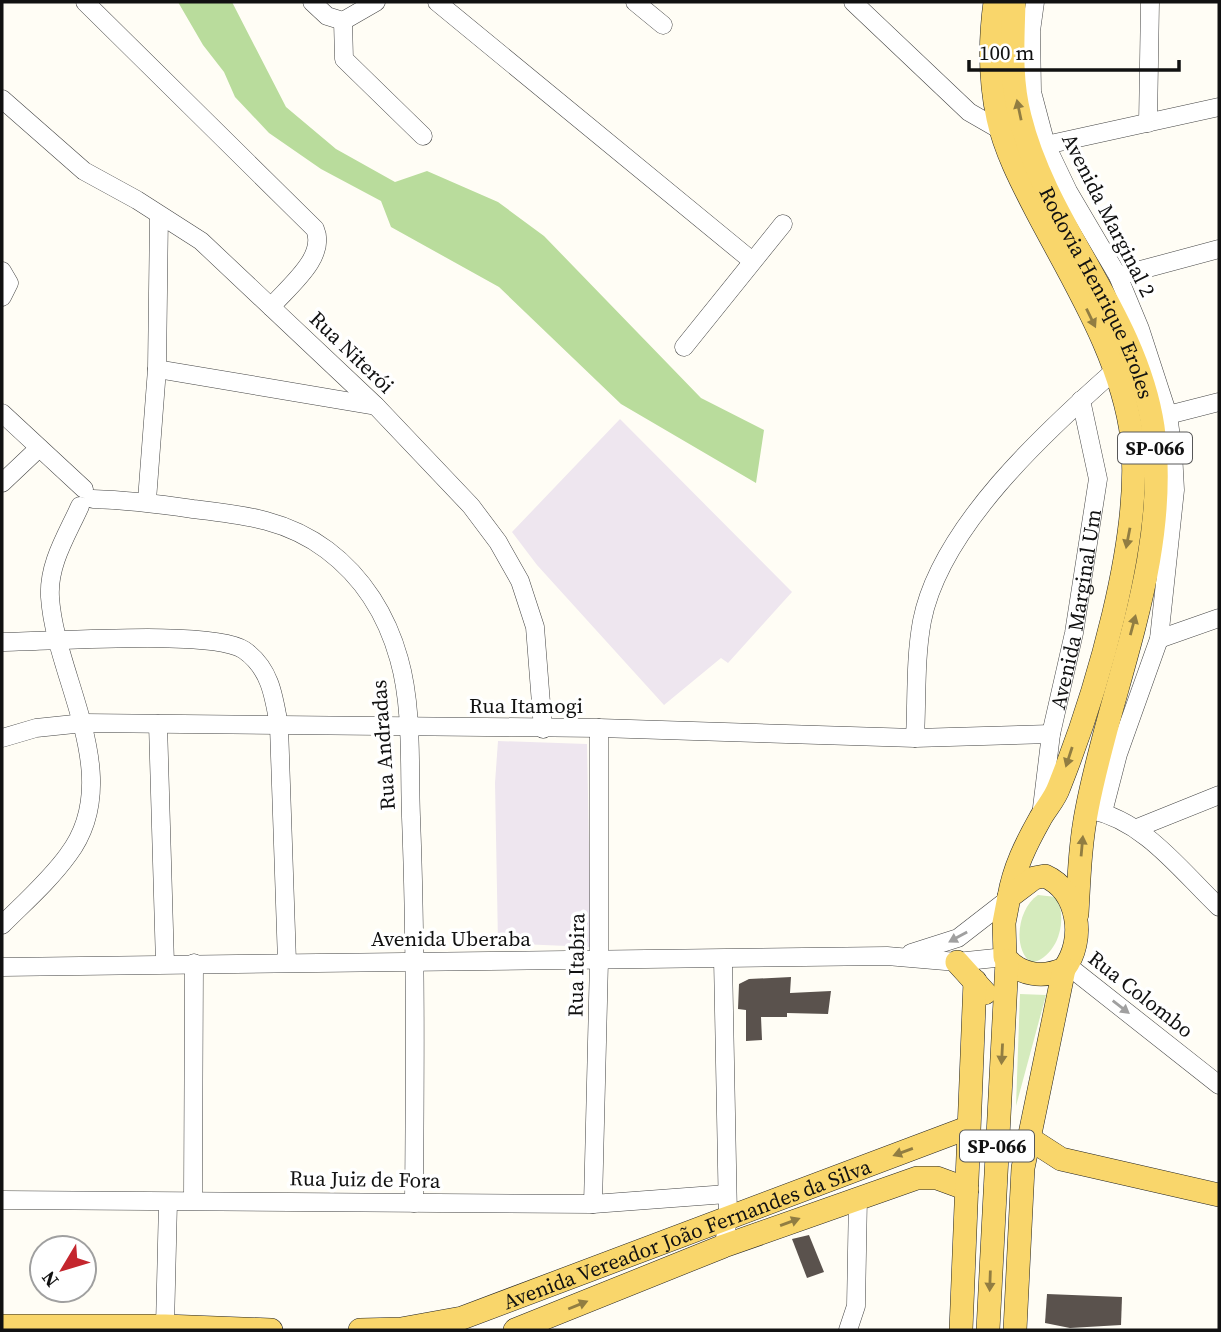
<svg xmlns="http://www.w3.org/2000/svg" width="1221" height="1332" font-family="'Source Serif 4',serif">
<rect width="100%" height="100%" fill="#fffdf5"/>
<g fill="#eee6ef">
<polygon points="620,419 792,592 728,663 721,658 664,705 537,565 512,532"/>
<polygon points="498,741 587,744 591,947 498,943 495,783"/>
</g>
<g fill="#d5ebbd">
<path d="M1038,895L1056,897C1069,920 1057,958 1031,963C1012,948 1018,908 1038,895Z"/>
<polygon points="1020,994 1046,995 1016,1106"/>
</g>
<polygon fill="#b9dc9c" points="178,2 232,2 286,107 336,149 395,182 427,171 498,202 544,236 701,398 764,430 756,483 621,404 499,287 391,227 381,201 321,169 269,133 235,97 224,72 203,45"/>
<g fill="#5a524d">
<polygon points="791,977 790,993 831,991 828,1014 787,1013 787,1017 761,1017 762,1040 746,1041 746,1010 738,1009 739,984 749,979"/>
<polygon points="809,1235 824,1272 807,1278 792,1239"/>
<polygon points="1047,1294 1122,1297 1121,1325 1070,1328 1045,1323"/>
</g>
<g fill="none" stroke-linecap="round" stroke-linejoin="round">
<g stroke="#444" stroke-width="19">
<g id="minor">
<path d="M85,2L315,229C327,257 289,286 271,307"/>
<polyline points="312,2 327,16 343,21 376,2"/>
<polyline points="437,2 751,260"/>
<polyline points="635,2 663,25"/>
<polyline points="853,2 969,112 1002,131"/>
<polyline points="1035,2 1031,31 1032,92 1046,145 1068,191 1118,276 1140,329 1168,415 1173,452 1175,490 1159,639 1118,754 1103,812"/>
<polyline points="343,21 344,59 423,136"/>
<polyline points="2,99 84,171 137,200 201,241 376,406 471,506 498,542 520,581 535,627 543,729"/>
<polyline points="1148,123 1150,2"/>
<polyline points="1046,145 1219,107"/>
<polyline points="2,271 9,283 2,297"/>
<polyline points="1118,276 1219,249"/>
<polyline points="684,347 783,224"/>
<polyline points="157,369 376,406"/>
<polyline points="2,413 84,489"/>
<polyline points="1168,415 1219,402"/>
<polyline points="2,483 39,448"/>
<path d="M93,499C128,500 159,504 193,509C243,515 286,519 327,550C363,577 387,616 399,659C413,708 409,766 411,817C416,946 415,1074 414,1203"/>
<polyline points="147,500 157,369 159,215"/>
<polyline points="1159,639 1219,618"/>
<path d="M2,642C48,642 213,629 244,650C270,668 274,696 279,726L287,962"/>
<polyline points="158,724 165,964"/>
<polyline points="2,738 36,728 84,723 599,728 915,738 1051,734"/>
<path d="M915,738C917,700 915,658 922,621C940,528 1045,432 1114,371"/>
<path d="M1091,810C1145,821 1181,871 1219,907"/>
<path id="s1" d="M1041,816L1051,734L1074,633L1098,479L1081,400"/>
<polyline points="1137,828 1219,795"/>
<path d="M2,925C24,903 50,880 68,855C127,777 55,678 50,597C48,564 67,535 80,506"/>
<polyline points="911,953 958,938 1007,900"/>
<polyline points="723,959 728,1217 724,1246"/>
<polyline points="1067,965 1219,1085"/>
<polyline points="2,967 887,956 957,962 1005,957"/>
<polyline points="193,1199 194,963"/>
<polyline points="2,1200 593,1204 727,1194"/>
<polyline points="593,1204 599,961 599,728"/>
<polyline points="165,1326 168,1202"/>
<polyline points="848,1330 856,1306 858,1197"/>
</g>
</g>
<g stroke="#222" stroke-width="24">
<g id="major">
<path d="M995,2C990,39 990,81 998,118C1005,150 1021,181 1036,210C1073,281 1122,357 1132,438C1143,537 1096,694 1059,787C1055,799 1046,808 1040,819C1026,844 1014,868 1009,897"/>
<path id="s2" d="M1014,2C1013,41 1010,79 1020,117C1047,227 1136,313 1153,427C1171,558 1111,683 1087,809C1080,844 1079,879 1077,914"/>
<path d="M1045,876C1079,891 1086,940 1064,969C1044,978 1019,976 1005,957L1004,923L1009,897L1034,878Z"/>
<polyline points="957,962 985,993"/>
<polyline points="1030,1139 1061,1159 1219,1195"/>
<polyline points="2,1326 165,1326 271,1330"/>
<path id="s3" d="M360,1330L401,1329L462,1318L967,1128"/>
<polyline points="515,1330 724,1246 917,1178 937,1178 967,1189"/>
<polyline points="961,1330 975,981"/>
<polyline points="988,1330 1007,961"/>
<polyline points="1015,1330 1023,1168 1064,969"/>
</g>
</g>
<use href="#minor" stroke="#fff" stroke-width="18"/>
<use href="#major" stroke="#f9d66b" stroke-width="23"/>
</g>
<defs><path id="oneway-solid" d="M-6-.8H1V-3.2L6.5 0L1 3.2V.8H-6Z" transform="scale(1.75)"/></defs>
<g fill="#917d42">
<use href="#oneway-solid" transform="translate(1019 110) rotate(-102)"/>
<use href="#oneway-solid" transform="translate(1091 318) rotate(64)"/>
<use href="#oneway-solid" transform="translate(1128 538) rotate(101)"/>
<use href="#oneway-solid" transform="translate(1133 625) rotate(-75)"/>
<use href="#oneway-solid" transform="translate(1069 757) rotate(108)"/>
<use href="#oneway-solid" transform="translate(1082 846) rotate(-85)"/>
<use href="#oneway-solid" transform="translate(1002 1054) rotate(93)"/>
<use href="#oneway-solid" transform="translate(903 1152) rotate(160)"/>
<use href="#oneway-solid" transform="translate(790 1222) rotate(-20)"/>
<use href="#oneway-solid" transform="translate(990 1281) rotate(92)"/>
<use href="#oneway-solid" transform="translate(578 1305) rotate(-22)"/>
</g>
<g fill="#a0a0a0">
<use href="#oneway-solid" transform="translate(958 937) rotate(151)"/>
<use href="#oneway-solid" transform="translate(1121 1007) rotate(38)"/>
</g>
<g text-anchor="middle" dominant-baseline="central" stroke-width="7" stroke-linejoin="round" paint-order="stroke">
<g fill="#fff" stroke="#585858" stroke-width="2">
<rect x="1118" y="432.5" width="74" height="31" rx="5"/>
<rect x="960" y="1130.5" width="74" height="31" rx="5"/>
</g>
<g font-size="19" font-weight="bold" fill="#111">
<text x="1155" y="448">SP-066</text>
<text x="997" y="1146">SP-066</text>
</g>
<g font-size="21" fill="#111" stroke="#fff">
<text transform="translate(1109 215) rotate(63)">Avenida Marginal 2</text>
<text stroke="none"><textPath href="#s2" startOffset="308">Rodovia Henrique Eroles</textPath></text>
<text transform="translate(352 352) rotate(44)">Rua Niterói</text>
<text stroke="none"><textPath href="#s1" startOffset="210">Avenida Marginal Um</textPath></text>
<text x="526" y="705">Rua Itamogi</text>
<text transform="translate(383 745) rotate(-94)">Rua Andradas</text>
<text x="451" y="938">Avenida Uberaba</text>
<text transform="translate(576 965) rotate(-89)">Rua Itabira</text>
<text transform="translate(1141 994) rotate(38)">Rua Colombo</text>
<text transform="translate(365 1179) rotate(1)">Rua Juiz de Fora</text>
<text stroke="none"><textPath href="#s3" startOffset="343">Avenida Vereador João Fernandes da Silva</textPath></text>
</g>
</g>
<rect width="1221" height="1332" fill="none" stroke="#111111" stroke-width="7"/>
<g transform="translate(63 1269) rotate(232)"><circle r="33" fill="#ffffff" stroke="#a0a0a0" stroke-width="2"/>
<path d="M0-5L12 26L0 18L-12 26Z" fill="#c4262e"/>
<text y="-10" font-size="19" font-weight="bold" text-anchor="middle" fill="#111111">N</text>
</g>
<path d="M969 60v10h210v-10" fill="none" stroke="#111111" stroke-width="3.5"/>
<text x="979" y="60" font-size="21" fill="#111111" stroke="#ffffff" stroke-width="5" paint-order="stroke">100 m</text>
</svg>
